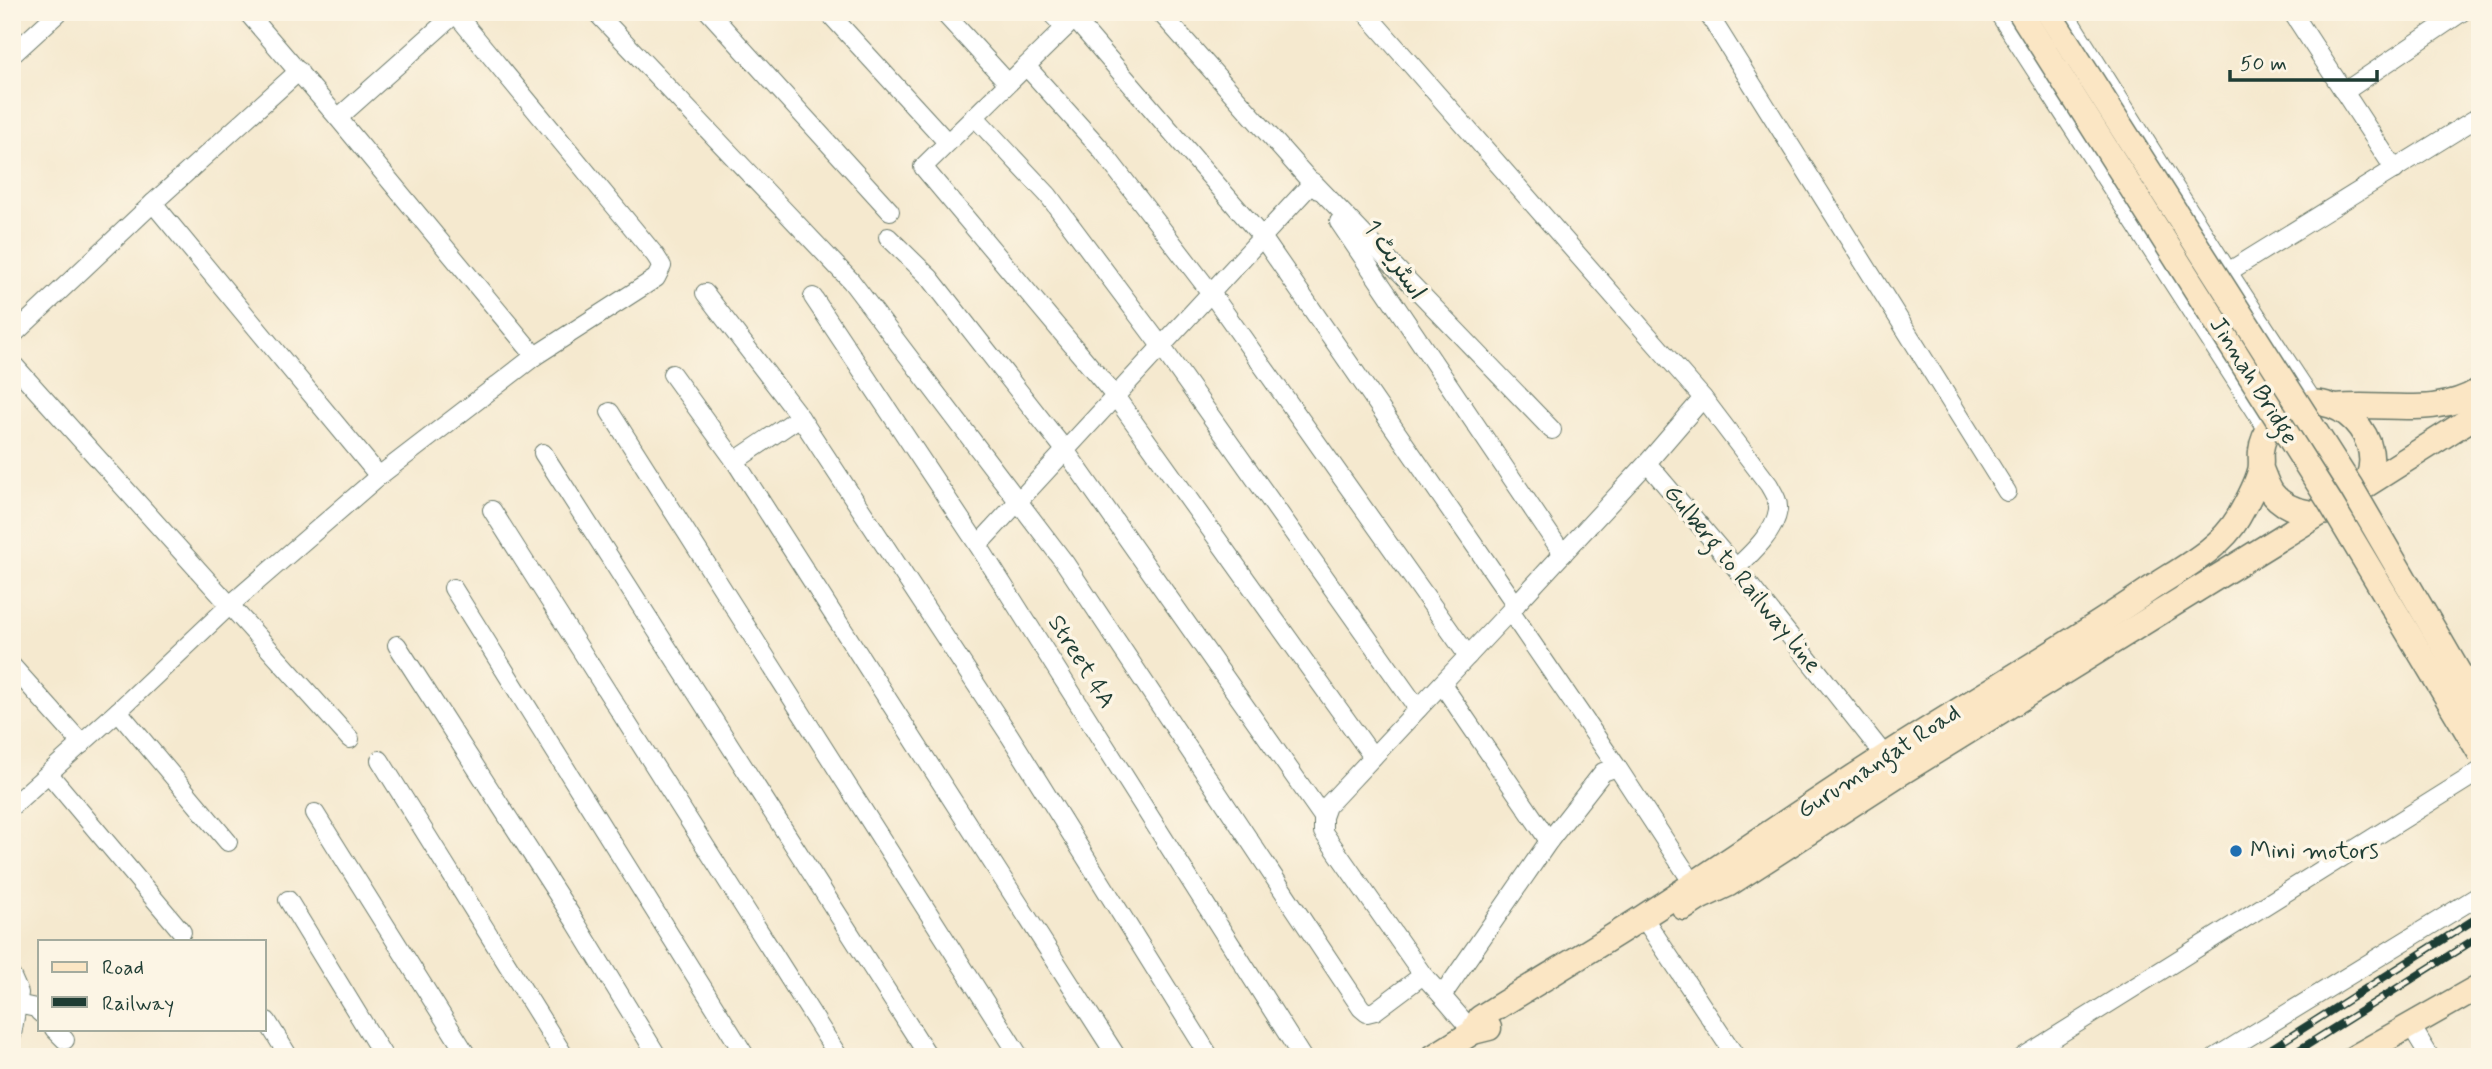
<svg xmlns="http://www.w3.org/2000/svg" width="2492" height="1069" font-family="Mynerve,'Playpen Sans Arabic',sans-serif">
<rect width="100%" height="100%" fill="#fcf5e5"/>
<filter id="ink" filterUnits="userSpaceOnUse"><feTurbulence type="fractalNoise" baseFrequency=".0143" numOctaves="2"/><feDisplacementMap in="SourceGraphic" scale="14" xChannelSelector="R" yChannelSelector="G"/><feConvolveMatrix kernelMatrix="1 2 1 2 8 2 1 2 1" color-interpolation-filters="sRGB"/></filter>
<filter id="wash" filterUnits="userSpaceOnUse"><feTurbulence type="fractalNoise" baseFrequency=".00686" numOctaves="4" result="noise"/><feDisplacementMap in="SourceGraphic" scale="28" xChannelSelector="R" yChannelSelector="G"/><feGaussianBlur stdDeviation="1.57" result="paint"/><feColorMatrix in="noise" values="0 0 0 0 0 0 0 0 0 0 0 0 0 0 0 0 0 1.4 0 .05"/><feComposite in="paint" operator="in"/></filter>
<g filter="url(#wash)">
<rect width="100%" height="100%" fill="#f5e9cf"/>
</g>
<g filter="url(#ink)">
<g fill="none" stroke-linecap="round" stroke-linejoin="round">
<g stroke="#6a796a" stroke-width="20">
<g id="street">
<polyline points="247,12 338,118 535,356"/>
<polyline points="596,12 851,281 1065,563 1361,1008 1367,1013 1375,1011 1423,975"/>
<polyline points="709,12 890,211"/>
<polyline points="828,12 947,142"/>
<polyline points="943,12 1008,83"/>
<polyline points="1050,12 1065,28"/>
<polyline points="1160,12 1318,190"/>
<polyline points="1365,12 1703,398 1647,463 1736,568 1885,756 1891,767"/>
<polyline points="1707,12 2007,492"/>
<polyline points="1998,12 2268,430"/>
<polyline points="2064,12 2228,272 2314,403"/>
<polyline points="2292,12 2395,170"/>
<polyline points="12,55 59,12"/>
<polyline points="1026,66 1099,147 1211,293 1468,656"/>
<polyline points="2344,92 2462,12"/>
<polyline points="974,116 1048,195 1161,346 1418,709"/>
<polyline points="338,118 457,12"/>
<polyline points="153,203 379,476"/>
<polyline points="1339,222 1563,554"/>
<polyline points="888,237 930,278 1065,450 1323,817"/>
<polyline points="2228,272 2480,116"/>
<polyline points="705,293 800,417 1010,736 1210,1057"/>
<polyline points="813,297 978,545 1302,1057"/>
<polyline points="12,336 153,203 299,71"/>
<polyline points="12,363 350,739"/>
<polyline points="672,374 735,461 1117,1057"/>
<path d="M1703,398L1769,485C1773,493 1779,500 1778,510C1775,532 1751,554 1736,568"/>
<polyline points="610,412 1020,1057"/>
<polyline points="543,453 929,1057"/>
<polyline points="735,461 800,417"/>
<polyline points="492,510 839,1057"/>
<polyline points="978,545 1313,182 1552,430"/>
<polyline points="453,588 746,1057"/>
<polyline points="397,645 576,923 658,1057"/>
<polyline points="12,666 82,744"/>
<polyline points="1442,684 1549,841"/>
<polyline points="118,711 228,842"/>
<polyline points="1373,757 1115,396 923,167 1072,21 1075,20 1078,23 1262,237 1516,605"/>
<polyline points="380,760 565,1057"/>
<polyline points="1617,767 1700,894"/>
<polyline points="49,774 182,932"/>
<polyline points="12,806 118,711 230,605 379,476 535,356 656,278 662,266 655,255 456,14"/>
<polyline points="315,813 468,1057"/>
<polyline points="288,900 384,1057"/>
<polyline points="1643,917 1736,1057"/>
<polyline points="12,977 19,993 12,1035"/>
<polyline points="1442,996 1423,975 1323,832 1323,817 1327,806 1510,611"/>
<polyline points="12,1003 36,1008 40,1013"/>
<polyline points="267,1021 289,1057"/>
<polyline points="2410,1024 2430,1057"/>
<polyline points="54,1029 65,1040"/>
<polyline points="1473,1032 1442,996 1549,841 1603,772 1617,767 1510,611 1647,463"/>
<polyline points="2023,1057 2480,771"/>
<polyline points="2216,1057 2480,895"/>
</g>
</g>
<g stroke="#6a796a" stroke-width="27">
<g id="secondary">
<path d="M2337,407C2386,402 2435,418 2480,390"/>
<polyline points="2363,487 2480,413"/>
<polyline points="1684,908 1701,897 1729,884 1896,776 2319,514"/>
<path d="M1473,1032L1480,1018C1534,984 1589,952 1643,917C1724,865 1803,809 1884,757C1971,701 2061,650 2146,592C2176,571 2219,551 2238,518C2246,504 2256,486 2260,471C2262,464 2260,457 2261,451C2263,432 2278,413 2296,406C2346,387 2396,454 2358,493C2354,497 2349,503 2344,506C2321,519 2288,513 2272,493C2267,486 2264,476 2261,469"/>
<polyline points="1433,1057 1473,1032 1489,1028"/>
<polyline points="2355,1057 2480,986"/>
</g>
</g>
<use href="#street" stroke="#fff" stroke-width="18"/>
<use href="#secondary" stroke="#fbe6c4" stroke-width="24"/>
<g stroke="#1f3d34" stroke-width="8">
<g id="rail">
<polyline points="2258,1057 2480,916"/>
<polyline points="2288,1057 2480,936"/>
</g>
</g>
<use href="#rail" stroke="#fcf5e5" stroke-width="5" stroke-dasharray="16" stroke-linecap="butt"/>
<g stroke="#6a796a" stroke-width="27" stroke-linecap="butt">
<g id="secondary-bridge">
<polyline points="2020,12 2330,502 2480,753"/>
<polyline points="2048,12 2351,487 2480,709"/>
</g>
</g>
<use href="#secondary-bridge" stroke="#fbe6c4" stroke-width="24"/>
</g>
</g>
<circle fill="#1f6fb2" stroke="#fcf5e5" stroke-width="2.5" cx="2236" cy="851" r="7"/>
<g text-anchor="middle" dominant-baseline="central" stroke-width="7" stroke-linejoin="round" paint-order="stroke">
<g font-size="24" fill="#1f3d34" stroke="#fcf5e5">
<text transform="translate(1394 260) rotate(56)">اسٹریٹ 1</text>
<text transform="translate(2253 381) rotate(58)">Jinnah Bridge</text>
<text transform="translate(1742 579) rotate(51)">Gulberg to Railway line</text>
<text transform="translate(1081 662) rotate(58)">Street 4A</text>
<text transform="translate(1879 762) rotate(-33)">Gurumangat Road</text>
</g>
<g font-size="24" fill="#1f3d34" stroke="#fcf5e5" text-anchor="start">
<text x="2250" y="851">Mini motors</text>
</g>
</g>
<rect width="2492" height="1069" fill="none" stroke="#fcf5e5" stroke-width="42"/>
<rect x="38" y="940" width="228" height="91" fill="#fcf5e5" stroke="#a4ab9e" stroke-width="2"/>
<rect x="52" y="962" width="35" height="10" fill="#fbe6c4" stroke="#a4ab9e" stroke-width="2"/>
<text x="102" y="974" font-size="21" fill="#1f3d34">Road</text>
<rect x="52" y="997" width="35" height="10" fill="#1f3d34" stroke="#a4ab9e" stroke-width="2"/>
<text x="102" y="1010" font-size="21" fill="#1f3d34">Railway</text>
<path d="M2230 70v10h147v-10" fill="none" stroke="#1f3d34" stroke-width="3.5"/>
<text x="2240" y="70" font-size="21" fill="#1f3d34" stroke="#fcf5e5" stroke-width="5" paint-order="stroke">50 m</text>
</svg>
